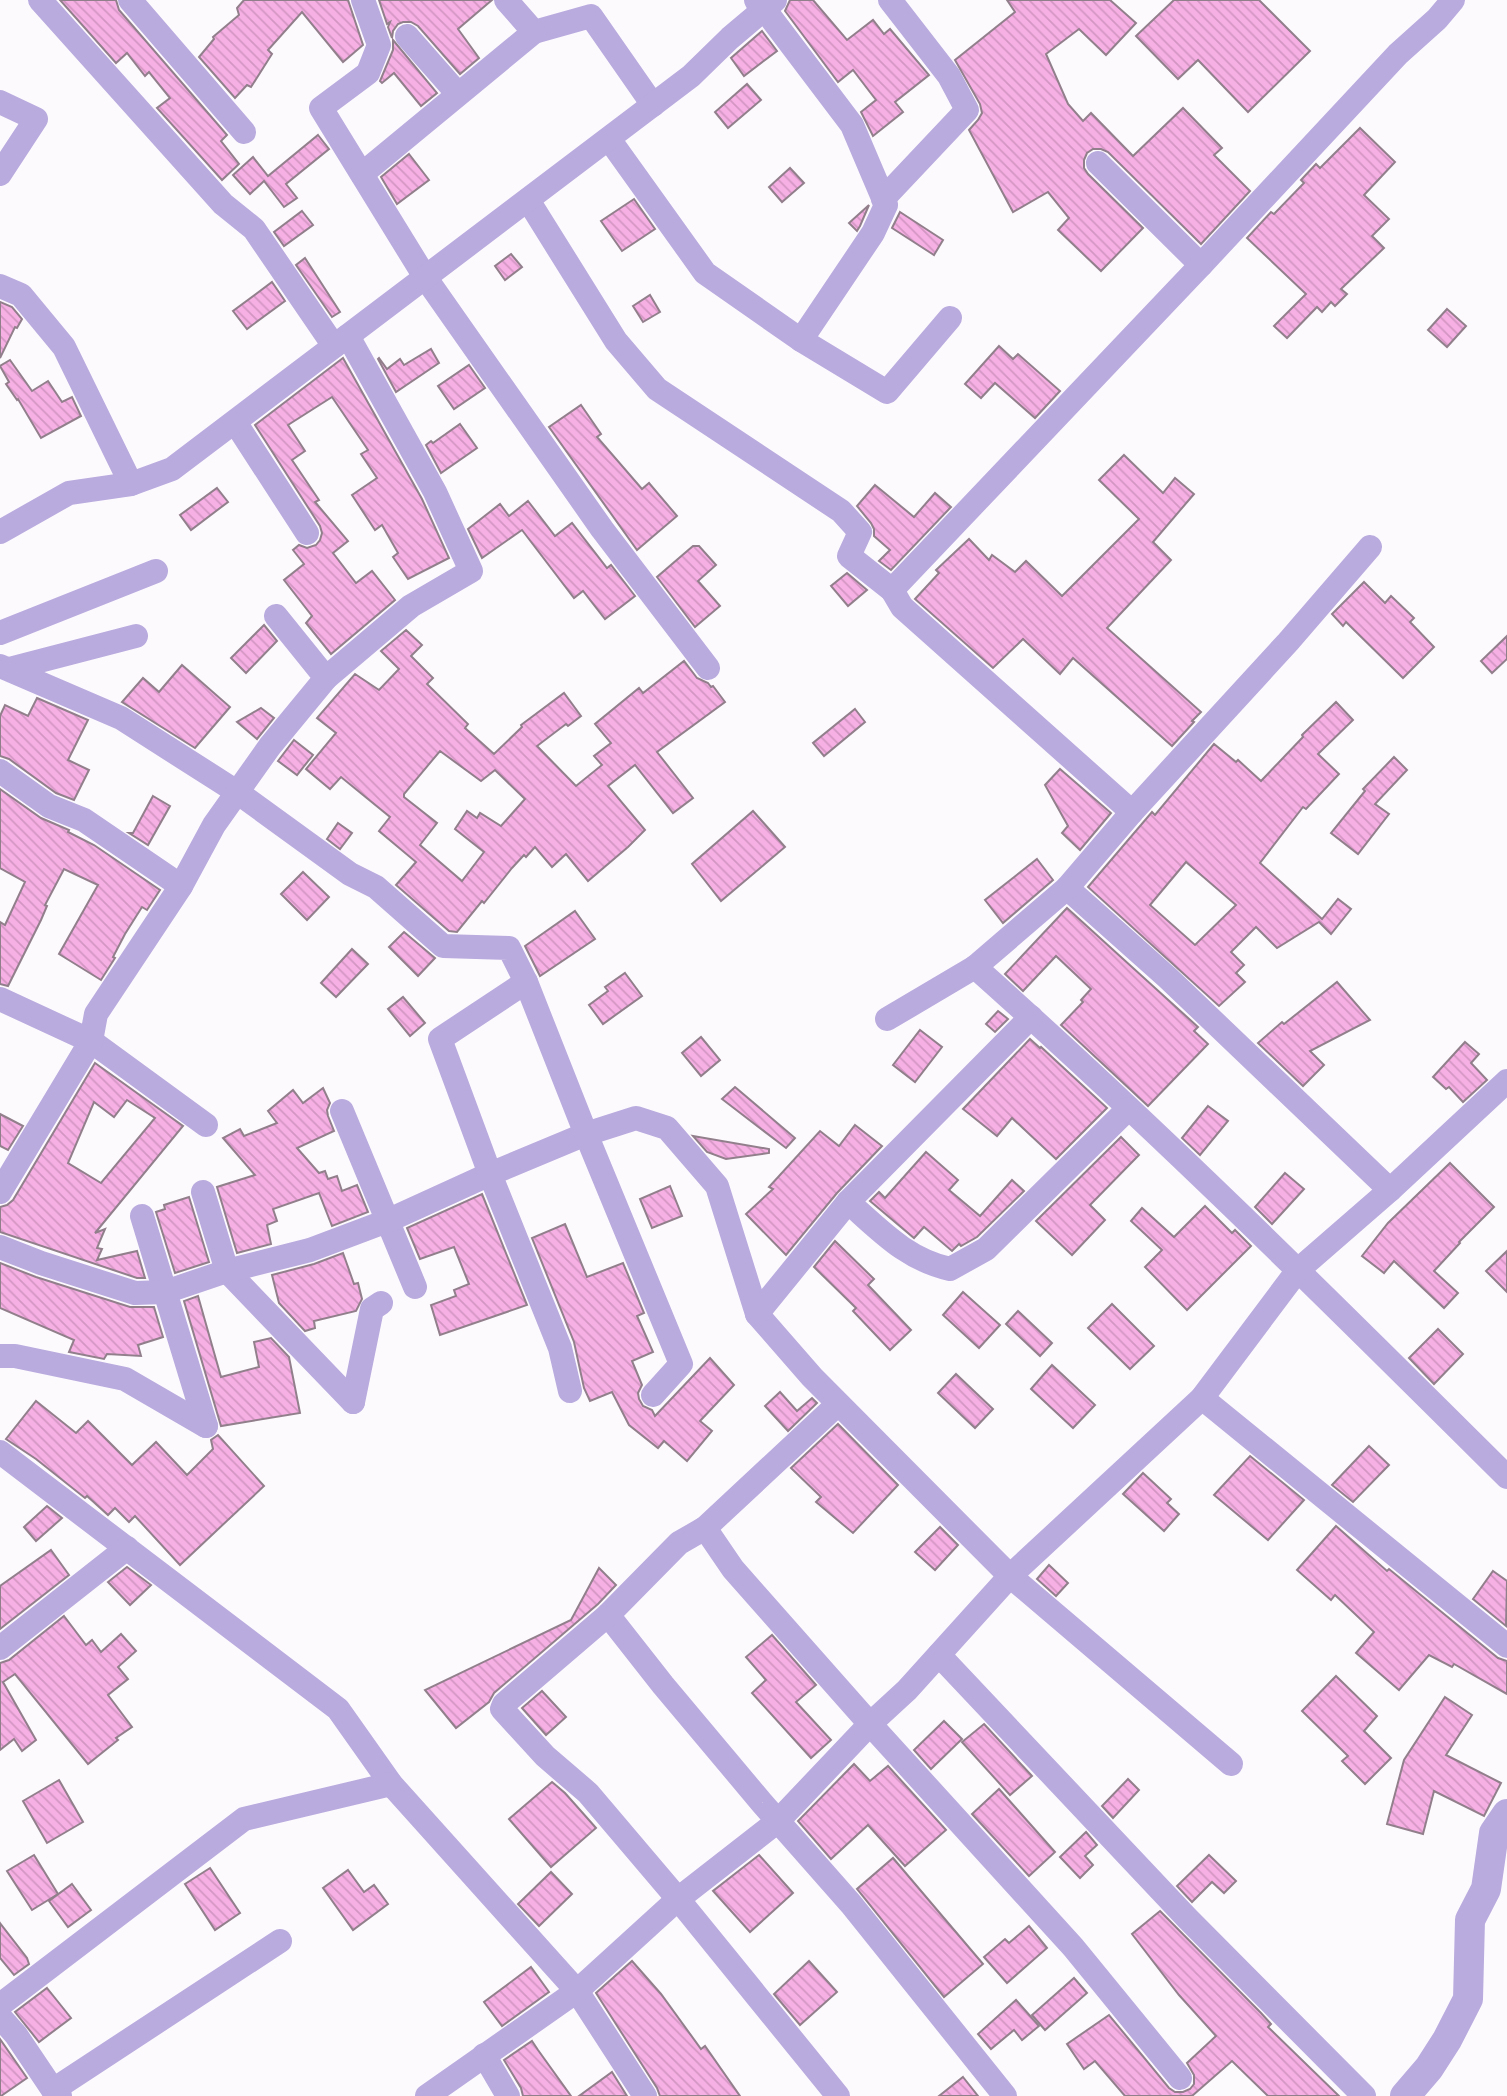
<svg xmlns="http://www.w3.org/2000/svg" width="1507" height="2096" font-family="'Sofia Sans Condensed',sans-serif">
<defs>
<pattern id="building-back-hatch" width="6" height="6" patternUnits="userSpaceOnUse" patternTransform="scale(1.75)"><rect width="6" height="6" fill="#f7b0e4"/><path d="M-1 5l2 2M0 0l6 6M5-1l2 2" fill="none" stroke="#d396c3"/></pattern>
</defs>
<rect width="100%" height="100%" fill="#fdfafe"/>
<g fill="url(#building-back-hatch)" stroke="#927f8c" stroke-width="2" fill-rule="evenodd">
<polygon points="60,0 116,0 119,10 227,135 221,141 239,164 222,180 157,108 170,98 149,72 145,76 127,53 116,63"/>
<polygon points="244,0 348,0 363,45 343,62 302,12 268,50 272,54 251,87 247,85 235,98 199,57 214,39 213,37 239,15 237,8"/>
<polygon points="379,0 492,0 458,29 479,58 460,74 418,26 411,22 403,22 398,24 393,31 392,38 388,27 390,22 387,24"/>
<polygon points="790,0 813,0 847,40 873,20 884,34 890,29 929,75 895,102 903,112 873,136 861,112 876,100 853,70 838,82 785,11"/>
<polygon points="1007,0 1110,0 1136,23 1106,55 1079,29 1046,54 1068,104 1083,121 1091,113 1133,156 1183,108 1222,148 1214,155 1250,191 1201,244 1108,152 1101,149 1093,149 1087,153 1084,160 1084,168 1088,174 1143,228 1101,271 1058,230 1069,218 1048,192 1013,212 969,130 978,120 982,113 980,104 955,60 1015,12"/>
<polygon points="1174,0 1259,0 1310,51 1248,112 1198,60 1178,79 1136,36"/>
<polygon points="762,31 777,51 744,76 731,58"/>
<polygon points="393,40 437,93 421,106 394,73 382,83 380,81 393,50"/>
<polygon points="747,84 761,100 728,128 715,112"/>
<polygon points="1360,128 1395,162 1364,195 1389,219 1372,236 1384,248 1341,289 1347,294 1335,306 1331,302 1322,312 1317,307 1287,338 1274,326 1306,294 1247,238 1271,212 1274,214 1304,183 1301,180 1316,164 1320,168"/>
<polygon points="318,135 329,149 286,184 297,198 284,207 264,181 250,194 233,175 253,157 268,176"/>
<polygon points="409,154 429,180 397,204 381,177"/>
<polygon points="790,168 804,183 782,202 769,187"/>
<polygon points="634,199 655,229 622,251 601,221"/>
<polygon points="869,205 860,226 857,231 849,223"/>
<polygon points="302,211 313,225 284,246 274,232"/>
<polygon points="900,212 943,240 934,255 892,228"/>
<polygon points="511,254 522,267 505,280 495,266"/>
<polygon points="305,258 340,312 332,317 296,265"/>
<polygon points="272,282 285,301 247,329 233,311"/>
<polygon points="650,295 660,312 643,322 633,306"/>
<polygon points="0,302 12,307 22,319 17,328 15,327 0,358"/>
<polygon points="1447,309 1466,326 1447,347 1428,330"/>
<polygon points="999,346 1013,359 1018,354 1060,391 1035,418 995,383 981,398 965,384"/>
<polygon points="431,349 439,363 396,392 378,359 379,358 387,369 400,359 404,365"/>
<polygon points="343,358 422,499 449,558 408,579 393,557 398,553 382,525 375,530 352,495 377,478 361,454 368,450 332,397 288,425 305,451 292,460 319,500 315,502 348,541 333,553 356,583 372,571 395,600 331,654 306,623 312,616 284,580 304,564 293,550 299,545 307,548 316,545 320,540 322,533 320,526 255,425"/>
<polygon points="10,360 32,391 48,381 62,402 72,397 81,416 41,438 18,399 17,400 6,384 9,382 0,366"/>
<polygon points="469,365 485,388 454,409 438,386"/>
<polygon points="581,405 601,434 597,437 642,489 649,483 677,516 637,550 549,427"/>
<polygon points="460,424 477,448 441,473 426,445 431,441 433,443"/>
<polygon points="1124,455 1163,493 1175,478 1194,494 1153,542 1171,560 1107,628 1201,712 1192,721 1194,722 1172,746 1073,658 1060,674 1023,639 993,668 915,599 939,573 936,570 969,539 989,560 992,555 1015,572 1026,561 1062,596 1139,519 1099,480"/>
<polygon points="875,485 914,517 935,493 951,507 891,570 879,561 890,550 874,536 874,529 871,523 857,506"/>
<polygon points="217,488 228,502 191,530 180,515"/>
<polygon points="528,501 555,536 572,523 607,568 611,565 635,596 605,619 583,591 574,598 522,530 482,558 468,529 500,504 509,516"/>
<polygon points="693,546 699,546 716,565 698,581 720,606 695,627 657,577"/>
<polygon points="847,573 867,590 848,606 831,586"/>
<polygon points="1364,582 1385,603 1391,596 1414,618 1410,622 1434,647 1403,678 1346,622 1343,626 1332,614"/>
<polygon points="264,625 277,641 246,673 231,658"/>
<path d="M406,630L422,645L411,656L433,678L427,684L468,724L465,728L494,754L522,727L521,725L564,693L581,716L568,726L566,724L537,746L576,786L602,765L594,756L611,743L595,724L639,688L643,693L684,661L697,678L708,683L711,687L713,686L725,702L657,752L693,798L673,813L635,765L608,786L645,830L628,847L588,881L566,854L552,867L535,847L526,857L524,855L512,868L484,903L482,901L457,932L449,931L396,885L416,862L379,831L390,817L341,777L330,789L306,769L336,733L317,718L355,674L379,690L399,669L381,651ZM440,751L481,781L495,770L525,799L501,826L480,813L477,818L467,811L455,829L484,852L462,881L420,845L437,823L404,797V794Z"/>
<polygon points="1507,636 1507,659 1492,673 1481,661"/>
<polygon points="182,665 230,707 195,748 122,702 143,678 159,692"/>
<polygon points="37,698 88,720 68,760 89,770 74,800 56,793 9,759 0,756 0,716 5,705 28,716"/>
<path d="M1336,702L1353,720L1318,754L1339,774L1306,809L1303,807L1260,863L1322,919L1338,899L1351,909L1331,934L1319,922L1277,948L1256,927L1231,952L1244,965L1236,973L1245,982L1219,1006L1088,887L1152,812L1155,815L1214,744L1236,762L1238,760L1261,781L1303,737L1302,735ZM1186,862L1236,905L1195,945L1150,905Z"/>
<polygon points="261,708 274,718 257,739 237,722"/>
<polygon points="855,709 865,722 824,756 813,743"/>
<polygon points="294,740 313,755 297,775 278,761"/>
<polygon points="1394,757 1407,770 1375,804 1389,814 1358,854 1331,833 1365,791 1363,789"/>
<polygon points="1060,769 1111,813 1080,850 1062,833 1068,826 1045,785"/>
<polygon points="0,789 41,818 69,830 68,832 94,845 160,890 147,910 142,907 125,934 113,957 115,958 101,980 59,954 98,885 64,869 45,905 47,906 41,920 8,986 0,984 0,922 5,925 25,882 0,868"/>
<polygon points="153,796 170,806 148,845 129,833 133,833"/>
<polygon points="753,811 785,847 721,901 692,864"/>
<polygon points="338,823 352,833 340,849 327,839"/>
<polygon points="1037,859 1053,880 1003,923 985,900"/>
<polygon points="303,872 329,897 307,920 281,894"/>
<polygon points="1067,908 1198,1027 1194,1031 1208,1044 1148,1106 1061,1025 1083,1002 1081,1000 1091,989 1056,956 1023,991 1005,974"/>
<polygon points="575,911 595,939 540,976 525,946"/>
<polygon points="404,932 435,958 418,976 389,947"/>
<polygon points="352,949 368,964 336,997 321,983"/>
<polygon points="625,973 642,996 603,1024 589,1005 608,991 605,987"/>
<polygon points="1337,982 1370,1020 1310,1051 1324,1065 1303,1086 1258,1043 1282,1022 1284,1024"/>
<polygon points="403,997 425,1023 410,1036 388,1009"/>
<polygon points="998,1011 1008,1019 995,1032 986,1024"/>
<polygon points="920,1030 942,1047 915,1082 893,1065"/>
<polygon points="701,1037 720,1060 701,1076 682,1053"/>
<polygon points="1030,1039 1040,1048 1041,1047 1107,1108 1056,1159 1012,1118 997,1136 963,1109"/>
<polygon points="1465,1042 1479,1054 1471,1063 1487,1080 1463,1102 1449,1087 1446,1089 1433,1077"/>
<path d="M95,1063L183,1126L95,1233L105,1229L97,1248L102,1249L97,1260L137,1251L145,1278H137L0,1232V1207L7,1205L13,1200ZM127,1100L155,1118L101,1183L68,1163L94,1102L114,1117Z"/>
<polygon points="735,1087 795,1138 786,1148 722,1099"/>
<polygon points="323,1088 330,1103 327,1110 328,1116 334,1131 297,1148 319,1173 325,1171 328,1179 337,1176 342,1191 357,1185 368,1212 332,1226 319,1193 273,1209 277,1221 267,1225 271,1244 237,1253 217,1187 255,1175 223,1138 240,1129 244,1136 277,1123 268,1111 293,1090 303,1103"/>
<polygon points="1208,1106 1228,1121 1200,1155 1182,1138"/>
<polygon points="0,1114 23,1126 8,1150 0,1146"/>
<polygon points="855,1125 882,1146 837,1193 786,1255 746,1214 773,1189 769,1187 820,1131 839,1146"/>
<polygon points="693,1136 769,1149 769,1153 726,1159 707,1152"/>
<polygon points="1121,1137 1139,1155 1090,1205 1105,1220 1072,1255 1036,1221"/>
<polygon points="926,1152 958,1180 949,1190 980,1216 1012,1180 1024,1191 977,1237 961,1246 959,1244 952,1251 924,1227 914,1238 870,1201 879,1192 885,1198"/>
<polygon points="1450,1163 1494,1207 1459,1242 1460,1243 1434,1271 1458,1293 1444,1308 1394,1261 1384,1273 1362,1256 1388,1223"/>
<polygon points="1285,1173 1304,1189 1272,1224 1255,1207"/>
<polygon points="670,1186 682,1216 652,1228 640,1199"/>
<polygon points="482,1194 527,1305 440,1335 431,1305 456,1296 454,1290 469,1284 454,1247 420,1259 407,1228"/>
<polygon points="189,1197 209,1262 175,1273 156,1212 165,1209 164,1205"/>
<polygon points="1205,1206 1232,1233 1235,1230 1251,1246 1187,1310 1145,1267 1162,1250 1131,1221 1142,1208 1174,1237"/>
<polygon points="565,1224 587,1277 623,1263 644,1313 637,1316 653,1352 632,1361 642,1385 638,1393 639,1399 643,1406 652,1410 655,1416 710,1358 734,1385 700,1421 712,1431 687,1461 664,1441 658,1448 629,1425 612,1392 590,1401 584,1388 574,1342 532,1238"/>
<polygon points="835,1241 874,1279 868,1285 911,1330 890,1350 853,1311 856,1308 814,1267"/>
<polygon points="1507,1251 1507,1292 1486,1271"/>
<polygon points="343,1253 354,1284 358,1283 362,1299 356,1311 314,1321 315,1328 305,1331 279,1303 272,1275 314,1264"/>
<polygon points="0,1263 36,1277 130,1307 154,1307 163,1337 138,1345 141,1356 107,1354 104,1359 69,1352 74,1340 0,1308"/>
<polygon points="963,1292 1000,1325 979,1348 943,1315"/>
<polygon points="198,1296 221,1377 259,1367 254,1342 271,1338 289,1357 300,1413 221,1426 184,1301"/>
<polygon points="1112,1304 1154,1346 1130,1369 1088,1328"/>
<polygon points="1018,1311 1052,1343 1040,1356 1006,1324"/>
<polygon points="1438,1329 1463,1354 1434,1384 1409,1358"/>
<polygon points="1052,1365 1095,1405 1073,1428 1031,1389"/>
<polygon points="956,1374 993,1409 975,1428 938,1393"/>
<polygon points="780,1392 797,1411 812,1398 817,1403 788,1431 765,1406"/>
<polygon points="36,1401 76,1433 88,1421 132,1465 156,1442 187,1475 213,1449 211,1440 218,1435 264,1486 180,1565 135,1516 129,1522 115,1508 108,1515 87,1496 85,1498 36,1459 6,1439"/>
<polygon points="838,1424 898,1485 853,1533 816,1502 821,1497 791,1468"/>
<polygon points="1369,1446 1389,1465 1353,1502 1332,1485"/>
<polygon points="1250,1456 1304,1500 1268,1540 1214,1495"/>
<polygon points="1143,1473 1171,1499 1167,1503 1179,1514 1164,1531 1123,1494"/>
<polygon points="47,1506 62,1518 36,1541 24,1527"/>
<polygon points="1336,1526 1387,1571 1389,1569 1498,1658 1507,1661 1507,1694 1454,1664 1452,1667 1429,1655 1399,1690 1356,1653 1374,1632 1335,1595 1331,1600 1297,1570"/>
<polygon points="940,1527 958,1545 935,1570 915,1552"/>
<polygon points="51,1550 69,1575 0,1629 0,1586"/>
<polygon points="1049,1565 1068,1583 1056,1596 1037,1579"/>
<polygon points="127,1567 151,1585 130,1605 108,1582"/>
<polygon points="599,1568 616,1585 598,1604 494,1693 489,1702 456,1728 425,1690 571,1620"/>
<polygon points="1493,1571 1507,1581 1506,1626 1473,1599"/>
<polygon points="64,1616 86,1645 92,1640 101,1652 121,1634 136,1651 118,1667 128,1679 108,1695 132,1727 116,1738 118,1740 88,1764 15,1674 3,1682 36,1740 22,1751 14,1739 0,1750 0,1663 9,1660"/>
<polygon points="772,1635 816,1685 796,1702 831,1740 811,1758 752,1693 766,1680 746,1657"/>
<polygon points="1336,1676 1377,1716 1364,1731 1391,1758 1365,1784 1342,1761 1348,1756 1302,1711"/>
<polygon points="542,1691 566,1717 546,1735 522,1708"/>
<polygon points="1445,1697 1472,1715 1446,1755 1501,1783 1484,1816 1434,1791 1423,1834 1387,1824 1404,1760"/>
<polygon points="944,1721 962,1739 931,1769 914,1750"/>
<polygon points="984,1724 1032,1776 1010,1795 962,1742"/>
<polygon points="854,1764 870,1781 888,1766 946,1830 905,1866 868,1825 831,1859 798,1821"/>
<polygon points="1128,1779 1139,1790 1113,1818 1102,1806"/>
<polygon points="59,1780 83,1822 47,1843 23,1801"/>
<polygon points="552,1782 565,1793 596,1828 551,1867 509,1819"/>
<polygon points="999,1789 1055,1852 1029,1876 972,1814"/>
<polygon points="1086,1832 1097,1845 1085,1856 1093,1865 1080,1878 1060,1857"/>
<polygon points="34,1855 58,1894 32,1910 7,1871"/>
<polygon points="759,1855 793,1893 750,1932 713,1891"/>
<polygon points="1209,1855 1236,1881 1224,1893 1212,1882 1192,1902 1177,1886"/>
<polygon points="893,1858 983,1964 944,1997 857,1889"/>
<polygon points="210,1868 240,1913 215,1930 185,1884"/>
<polygon points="348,1870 364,1892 374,1885 388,1904 353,1930 323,1888"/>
<polygon points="551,1872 572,1894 539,1926 518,1904"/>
<polygon points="72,1884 91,1910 68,1927 49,1901"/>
<polygon points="1160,1911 1261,2013 1271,2024 1268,2027 1339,2096 1268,2096 1232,2061 1192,2096 1125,2096 1095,2061 1084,2069 1067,2044 1109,2015 1169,2088 1175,2092 1183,2092 1190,2089 1194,2084 1194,2075 1187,2063 1216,2036 1179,1995 1132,1934"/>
<polygon points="0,1923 27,1958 29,1964 14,1975 0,1958"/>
<polygon points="1029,1926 1047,1948 1007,1983 984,1957 1005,1939 1009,1943"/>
<polygon points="632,1961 661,1994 701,2049 705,2046 740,2096 660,2096 657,2088 596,1993"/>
<polygon points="809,1961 837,1992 800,2025 774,1994"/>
<polygon points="531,1967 549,1992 502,2026 484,2002"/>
<polygon points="1074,1978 1087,1993 1045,2030 1032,2015"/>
<polygon points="47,1988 71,2018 39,2042 15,2012"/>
<polygon points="1016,2000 1039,2026 1022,2040 1014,2030 991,2049 978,2034"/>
<polygon points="0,2039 27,2078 1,2096 0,2096"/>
<polygon points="532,2041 538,2050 571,2096 523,2096 521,2088 504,2060"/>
<polygon points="612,2072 627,2096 579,2096"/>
<polygon points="963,2077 978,2096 939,2096"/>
</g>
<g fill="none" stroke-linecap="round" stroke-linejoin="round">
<g stroke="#b9abde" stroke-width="24">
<polyline points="40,0 223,204 254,229 334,346"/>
<polyline points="130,0 244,132"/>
<polyline points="363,0 379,45 368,73 321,108 425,277 602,529 708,668"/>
<polyline points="506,0 534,32 591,16 653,105"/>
<polyline points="756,0 762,11 768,14 852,125 886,205 873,233 801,340"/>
<polyline points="407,36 458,94"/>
<polyline points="0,102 36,119 0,174"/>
<polyline points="609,139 705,273 801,340 887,392 950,318"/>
<polyline points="1098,163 1201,265 1398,54 1437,19 1453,0"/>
<polyline points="362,174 534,32"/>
<polyline points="883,199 967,110 949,76 890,0"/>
<polyline points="528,200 616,341 657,389 841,511 860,532 849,556 892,590"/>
<polyline points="0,286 21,295 64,347 131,484"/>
<polyline points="235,422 307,533"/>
<polyline points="0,532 69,493 131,484 172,469 691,76 730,38 775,0"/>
<polyline points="0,633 156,571"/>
<polyline points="0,666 121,718 237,792 350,874 376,887 443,946 509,948 526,982"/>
<polyline points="9,669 136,636"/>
<polyline points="326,678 411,606 471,571 435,492 348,336"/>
<polyline points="0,771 49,806 84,820 181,886"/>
<polyline points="1132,812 902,607 892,590 1201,265"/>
<polyline points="1067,888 1168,978 1390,1190"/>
<path d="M975,967C1158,1130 1333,1304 1507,1477"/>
<polyline points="0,999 91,1041 206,1125"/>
<polyline points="887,1019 975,967 1067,888 1132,812 1288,642 1370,547"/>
<polyline points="342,1111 415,1287"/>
<polyline points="0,1192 91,1041 96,1014 181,886 214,825 270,746 326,678 276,616"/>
<polyline points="203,1192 227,1271 353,1402"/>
<path d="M848,1202C881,1231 906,1259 950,1269L986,1249L1128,1109"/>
<polyline points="142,1216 206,1426"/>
<polyline points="0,1247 41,1263 135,1293 165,1292 227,1271 310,1250 387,1221 490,1174 586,1134 636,1118 667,1128 717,1186 757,1314 812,1377 1010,1576 1231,1764"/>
<polyline points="757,1314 848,1202 1031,1017"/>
<polyline points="0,1356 15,1356 125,1379 206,1426"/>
<polyline points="570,1391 560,1348 490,1174 440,1039 526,982 586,1134 681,1364 653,1395"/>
<polyline points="1202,1398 1507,1646"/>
<polyline points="353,1402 372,1309 381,1303"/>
<polyline points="0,1452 338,1709 391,1784 577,1991 645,2096"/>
<polyline points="705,1528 733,1569 870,1724 1073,1947 1180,2078"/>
<polyline points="608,1615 663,1685 762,1803 851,1904 1005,2096"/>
<polyline points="0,1648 127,1548"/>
<polyline points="939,1655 1187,1918 1364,2096"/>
<polyline points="0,2005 244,1819 391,1784"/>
<polyline points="0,2017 16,2035 53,2090 60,2096"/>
<polyline points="484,2055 508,2096"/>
<polyline points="53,2090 280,1941"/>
<polyline points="427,2096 577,1991 678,1899 778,1821 870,1724 907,1690 1010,1576 1202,1398 1298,1270 1390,1190 1507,1081"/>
<polyline points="838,2096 678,1899 588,1793 545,1756 502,1709 504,1704 608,1615 679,1543 705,1528 838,1404"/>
</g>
<polyline stroke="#b9abde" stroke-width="30" points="1405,2096 1429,2068 1447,2040 1468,1999 1470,1920 1486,1889 1494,1833 1507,1814"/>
</g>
</svg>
